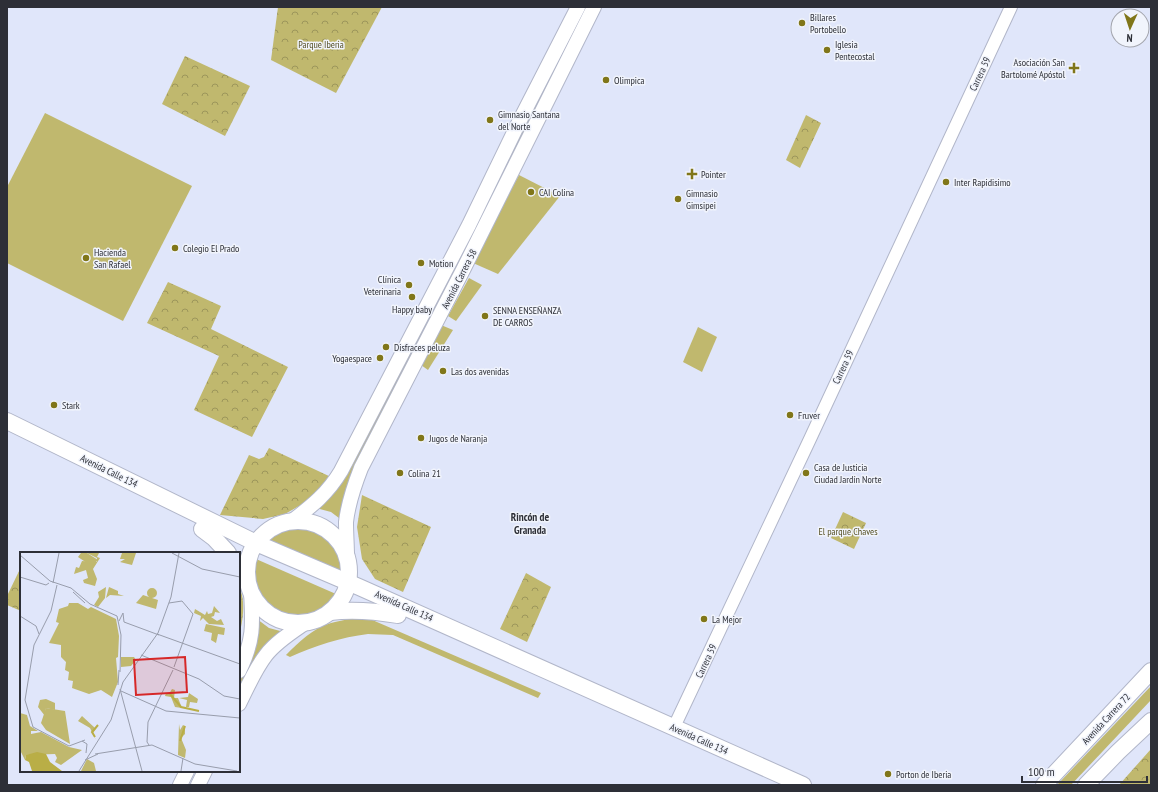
<svg xmlns="http://www.w3.org/2000/svg" width="1158" height="792" font-family="'PT Sans Narrow',sans-serif">
<defs>
<pattern id="park-crowns" width="20" height="18" patternUnits="userSpaceOnUse"><rect width="20" height="18" fill="#c0b86e"/><path d="M2 6a3 3 0 1 1 6 0M12 15a3 3 0 1 1 6 0" fill="none" stroke="#9c965b"/></pattern>
</defs>
<rect width="100%" height="100%" fill="#e0e6fa"/>
<g fill="#c0b86e">
<polygon points="581,7 588,7 343,521 331,512 316,508"/>
<polygon points="45,113 192,186 123,321 7,263 7,187"/>
<polygon points="519,175 560,196 498,274 473,263"/>
<polygon points="469,278 482,285 456,321 448,316"/>
<polygon points="441,325 453,330 428,370 421,365"/>
<polygon points="698,327 717,337 702,372 683,362"/>
<path d="M290,529C321,527 347,542 343,576L264,542L277,534Z"/>
<path d="M256,559L336,594C332,600 328,606 322,610C295,625 255,610 253,577C253,571 253,565 256,559Z"/>
<polygon points="257,619 269,628 284,632 239,696 239,682 251,658"/>
<path d="M350,619H370L541,693L538,698L393,635C385,635 376,634 368,634C342,637 314,646 290,657L286,655C299,642 313,628 331,623C338,621 344,620 350,619Z"/>
<polygon points="1151,686 1151,700 1071,785 1057,785"/>
</g>
<g fill="url(#park-crowns)">
<polygon points="278,7 382,7 336,93 271,60"/>
<polygon points="185,56 250,86 225,136 162,104"/>
<polygon points="806,115 821,123 800,168 786,160"/>
<polygon points="168,282 221,306 211,329 288,367 252,437 194,410 219,356 147,323"/>
<polygon points="269,448 331,477 306,502 285,514 263,519 220,515 249,455 259,459 264,457"/>
<polygon points="362,495 431,527 403,592 375,579 362,559 357,527"/>
<polygon points="843,512 866,523 854,549 831,538"/>
<polygon points="21,567 21,611 7,605 7,596"/>
<polygon points="526,573 551,587 527,642 500,629"/>
<path d="M239,587C246,600 243,621 239,635Z"/>
<polygon points="1151,749 1151,785 1119,785"/>
</g>
<g fill="none" stroke-linecap="round" stroke-linejoin="round">
<g stroke="#b1b6c9" stroke-width="14">
<polyline id="tertiary" points="674,727 810,439 1011,7"/>
</g>
<g stroke="#b1b6c9" stroke-width="16">
<g id="secondary">
<path d="M292,521C312,506 328,493 341,471L469,225L519,122L578,7"/>
<path d="M347,557C347,545 346,534 346,522C348,504 354,486 361,468L464,268L594,7"/>
<path d="M239,671C254,641 253,624 251,592"/>
<path d="M239,704C247,688 255,669 266,655C276,642 292,632 305,623"/>
<polyline points="180,785 187,771"/>
<polyline points="198,785 205,771"/>
</g>
</g>
<g stroke="#b1b6c9" stroke-width="18">
<g id="primary">
<polyline points="7,421 256,543 359,587 803,785"/>
<circle cx="298" cy="572" r="51"/>
<polyline points="202,529 214,538 228,553"/>
<path d="M330,612C353,609 375,611 398,615"/>
</g>
</g>
<g stroke="#b1b6c9" stroke-width="18">
<g id="trunk">
<polyline points="1044,785 1151,671"/>
<polyline points="1086,785 1118,752 1151,721"/>
</g>
</g>
<use href="#tertiary" stroke="#fff" stroke-width="12"/>
<use href="#secondary" stroke="#fff" stroke-width="14"/>
<use href="#primary" stroke="#fff" stroke-width="16"/>
<use href="#trunk" stroke="#fff" stroke-width="16"/>
</g>
<g fill="#807619" stroke="#f1f4fc" stroke-width="1.5">
<circle cx="802" cy="23" r="4"/>
<circle cx="827" cy="50" r="4"/>
<path d="M1072 62h4v4h4v4h-4v4h-4v-4h-4v-4h4z"/>
<circle cx="606" cy="80" r="4"/>
<circle cx="490" cy="120" r="4"/>
<path d="M690 168h4v4h4v4h-4v4h-4v-4h-4v-4h4z"/>
<circle cx="946" cy="182" r="4"/>
<circle cx="531" cy="192" r="4"/>
<circle cx="678" cy="199" r="4"/>
<circle cx="175" cy="248" r="4"/>
<circle cx="86" cy="258" r="4"/>
<circle cx="421" cy="263" r="4"/>
<circle cx="409" cy="285" r="4"/>
<circle cx="412" cy="297" r="4"/>
<circle cx="485" cy="316" r="4"/>
<circle cx="386" cy="347" r="4"/>
<circle cx="380" cy="358" r="4"/>
<circle cx="443" cy="371" r="4"/>
<circle cx="54" cy="405" r="4"/>
<circle cx="790" cy="415" r="4"/>
<circle cx="421" cy="438" r="4"/>
<circle cx="400" cy="473" r="4"/>
<circle cx="806" cy="473" r="4"/>
<circle cx="704" cy="619" r="4"/>
<circle cx="888" cy="774" r="4"/>
</g>
<g text-anchor="middle" dominant-baseline="central" stroke-width="3" stroke-linejoin="round" paint-order="stroke">
<g font-size="10" fill="#2d2f37" stroke="#f1f4fc" text-anchor="start">
<text x="810" y="17">Billares<tspan x="810" dy="12">Portobello</tspan></text>
<text x="835" y="44">Iglesia<tspan x="835" dy="12">Pentecostal</tspan></text>
<text x="1065" y="62" text-anchor="end">Asociación San<tspan x="1065" dy="12">Bartolomé Apóstol</tspan></text>
<text x="614" y="80">Olimpica</text>
<text x="498" y="114">Gimnasio Santana<tspan x="498" dy="12">del Norte</tspan></text>
<text x="701" y="174">Pointer</text>
<text x="954" y="182">Inter Rapidisimo</text>
<text x="539" y="192">CAI Colina</text>
<text x="686" y="193">Gimnasio<tspan x="686" dy="12">Gimsipei</tspan></text>
<text x="183" y="248">Colegio El Prado</text>
<text x="94" y="252">Hacienda<tspan x="94" dy="12">San Rafael</tspan></text>
<text x="429" y="263">Motion</text>
<text x="401" y="279" text-anchor="end">Clínica<tspan x="401" dy="12">Veterinaria</tspan></text>
<text x="412" y="309" text-anchor="middle">Happy baby</text>
<text x="493" y="310">SENNA ENSEÑANZA<tspan x="493" dy="12">DE CARROS</tspan></text>
<text x="394" y="347">Disfraces peluza</text>
<text x="372" y="358" text-anchor="end">Yogaespace</text>
<text x="451" y="371">Las dos avenidas</text>
<text x="62" y="405">Stark</text>
<text x="798" y="415">Fruver</text>
<text x="429" y="438">Jugos de Naranja</text>
<text x="814" y="467">Casa de Justicia<tspan x="814" dy="12">Ciudad Jardín Norte</tspan></text>
<text x="408" y="473">Colina 21</text>
<text x="712" y="619">La Mejor</text>
<text x="896" y="774">Porton de Iberia</text>
</g>
<g font-size="10" fill="#565126" stroke="#f1f4fc">
<text x="321" y="44">Parque Iberia</text>
<text x="848" y="531">El parque Chaves</text>
</g>
<g font-size="10" fill="#2d2f37" stroke="#f1f4fc">
<text transform="translate(980 74) rotate(-65)">Carrera 59</text>
<text transform="translate(459 279) rotate(-63)">Avenida Carrera 58</text>
<text transform="translate(843 367) rotate(-65)">Carrera 59</text>
<text transform="translate(109 471) rotate(26)">Avenida Calle 134</text>
<text transform="translate(404 606) rotate(24)">Avenida Calle 134</text>
<text transform="translate(706 661) rotate(-65)">Carrera 59</text>
<text transform="translate(1106 719) rotate(-47)">Avenida Carrera 72</text>
<text transform="translate(699 739) rotate(24)">Avenida Calle 134</text>
</g>
<g font-size="11" font-weight="bold" fill="#2d2f37" stroke="#f1f4fc">
<text x="530" y="517">Rincón de<tspan x="530" dy="13">Granada</tspan></text>
</g>
</g>
<g transform="translate(20 552)">
<rect width="220" height="220" fill="#e0e6fa"/>
<path d="M127 41a5 5 0 1 1 10 0a5 5 0 1 1-10 0ZM123,43L138,48L136,57L116,51ZM186,72L205,76L204,83L198,82L196,91L191,88L192,81L184,79ZM26,147L35,151V158L26,156L25,164L18,155L20,148ZM0,161L7,163L10,174L18,179H11V182L21,180L49,195L62,198L41,213L35,210L37,206L35,202L6,203L5,208L0,198Z" fill="#c0b86e"/>
<path d="M67,1H79L77,5L80,6L73,17L77,27L75,34L64,31L63,28L68,26L66,18L54,22L56,15L59,16L62,9L77,10V6ZM102,1H116L112,13L100,10L105,7H100ZM86,35L85,46L78,55L74,53L79,45L78,40ZM49,51H58L68,57L71,55L96,67L99,84L98,105L96,106L98,130L92,145L81,138L69,142L52,136L53,129L48,128L49,120L45,118L46,110L41,105V93L29,91L39,71L36,70L39,57L48,54Z" fill="#c0b86e"/>
<path d="M159,172L160,178L163,173L165,174V182L161,186L166,198L165,206L158,203Z" fill="#c0b86e"/>
<path d="M61,1H67L78,8L73,13L67,11L58,5ZM89,35L98,39V42L104,44L90,43L86,46ZM194,54L200,61L195,60L194,64L191,65L197,69L201,67L204,73L189,72L183,66L180,69L181,64L174,61L175,57L185,63L187,59L188,62L192,61ZM101,105H114L116,108L111,114L101,115ZM152,137L155,138L154,146H158L162,156L155,155L151,145L145,144L146,141L149,142ZM169,141L178,147L177,151L170,150L169,155H166L167,148L159,146L168,145ZM26,156L45,159L50,192L26,178L21,171ZM62,164L75,176L78,174L73,181L76,188L70,176L58,169ZM67,207L74,211L76,219H61Z" fill="#c0b86e"/>
<path d="M17,200L26,202L30,210L27,212L30,210L42,219H12L9,210L5,208L6,203Z" fill="#b9ae46"/>
<path fill="none" stroke="#b9ae46" stroke-width="2" d="M150,142L161,155L179,159M75,185L72,180L78,173M160,189L165,174"/>
<path fill="none" stroke="#989dac" stroke-width="1" d="M152,1L182,17L220,25M0,3L30,29L51,36L70,52L97,64L101,83L100,120M0,25L26,33L29,31M33,31L39,1M37,33L31,59L14,93L5,148L13,175L49,194L65,188M53,40L65,51M149,51L162,49M0,64L16,74L19,82M99,69L103,61L104,70L139,83M137,82L220,112M121,103L179,127L204,144L220,147M154,115L173,62L162,49M98,133L99,118M100,137L122,219M101,139L146,159L220,166M62,189L67,192L66,201M129,193L127,190L128,170L153,118M75,202L132,193L175,212L217,219M65,208L78,202M59,219L91,168L103,130L138,81L151,45L159,1M161,219L163,206"/>
<path fill="#d62828" fill-opacity="0.15" stroke="#d62828" stroke-width="2" d="M165,105L167,140L116,143L114,108Z"/>
<rect width="220" height="220" fill="none" stroke="#2d2f37" stroke-width="2"/>
</g>
<rect width="1158" height="792" fill="none" stroke="#2d2f37" stroke-width="16"/>
<g transform="translate(1130 28) rotate(183)"><circle r="19" fill="#f1f4fc" stroke="#a3a5ad"/>
<path d="M0-3L7 15L0 10L-7 15Z" fill="#807619"/>
<text y="-6" font-size="11" font-weight="bold" text-anchor="middle" fill="#2d2f37">N</text>
</g>
<path d="M1022 776v6h125v-6" fill="none" stroke="#2d2f37" stroke-width="2"/>
<text x="1028" y="776" font-size="12" fill="#2d2f37" stroke="#f1f4fc" stroke-width="3" paint-order="stroke">100 m</text>
</svg>
